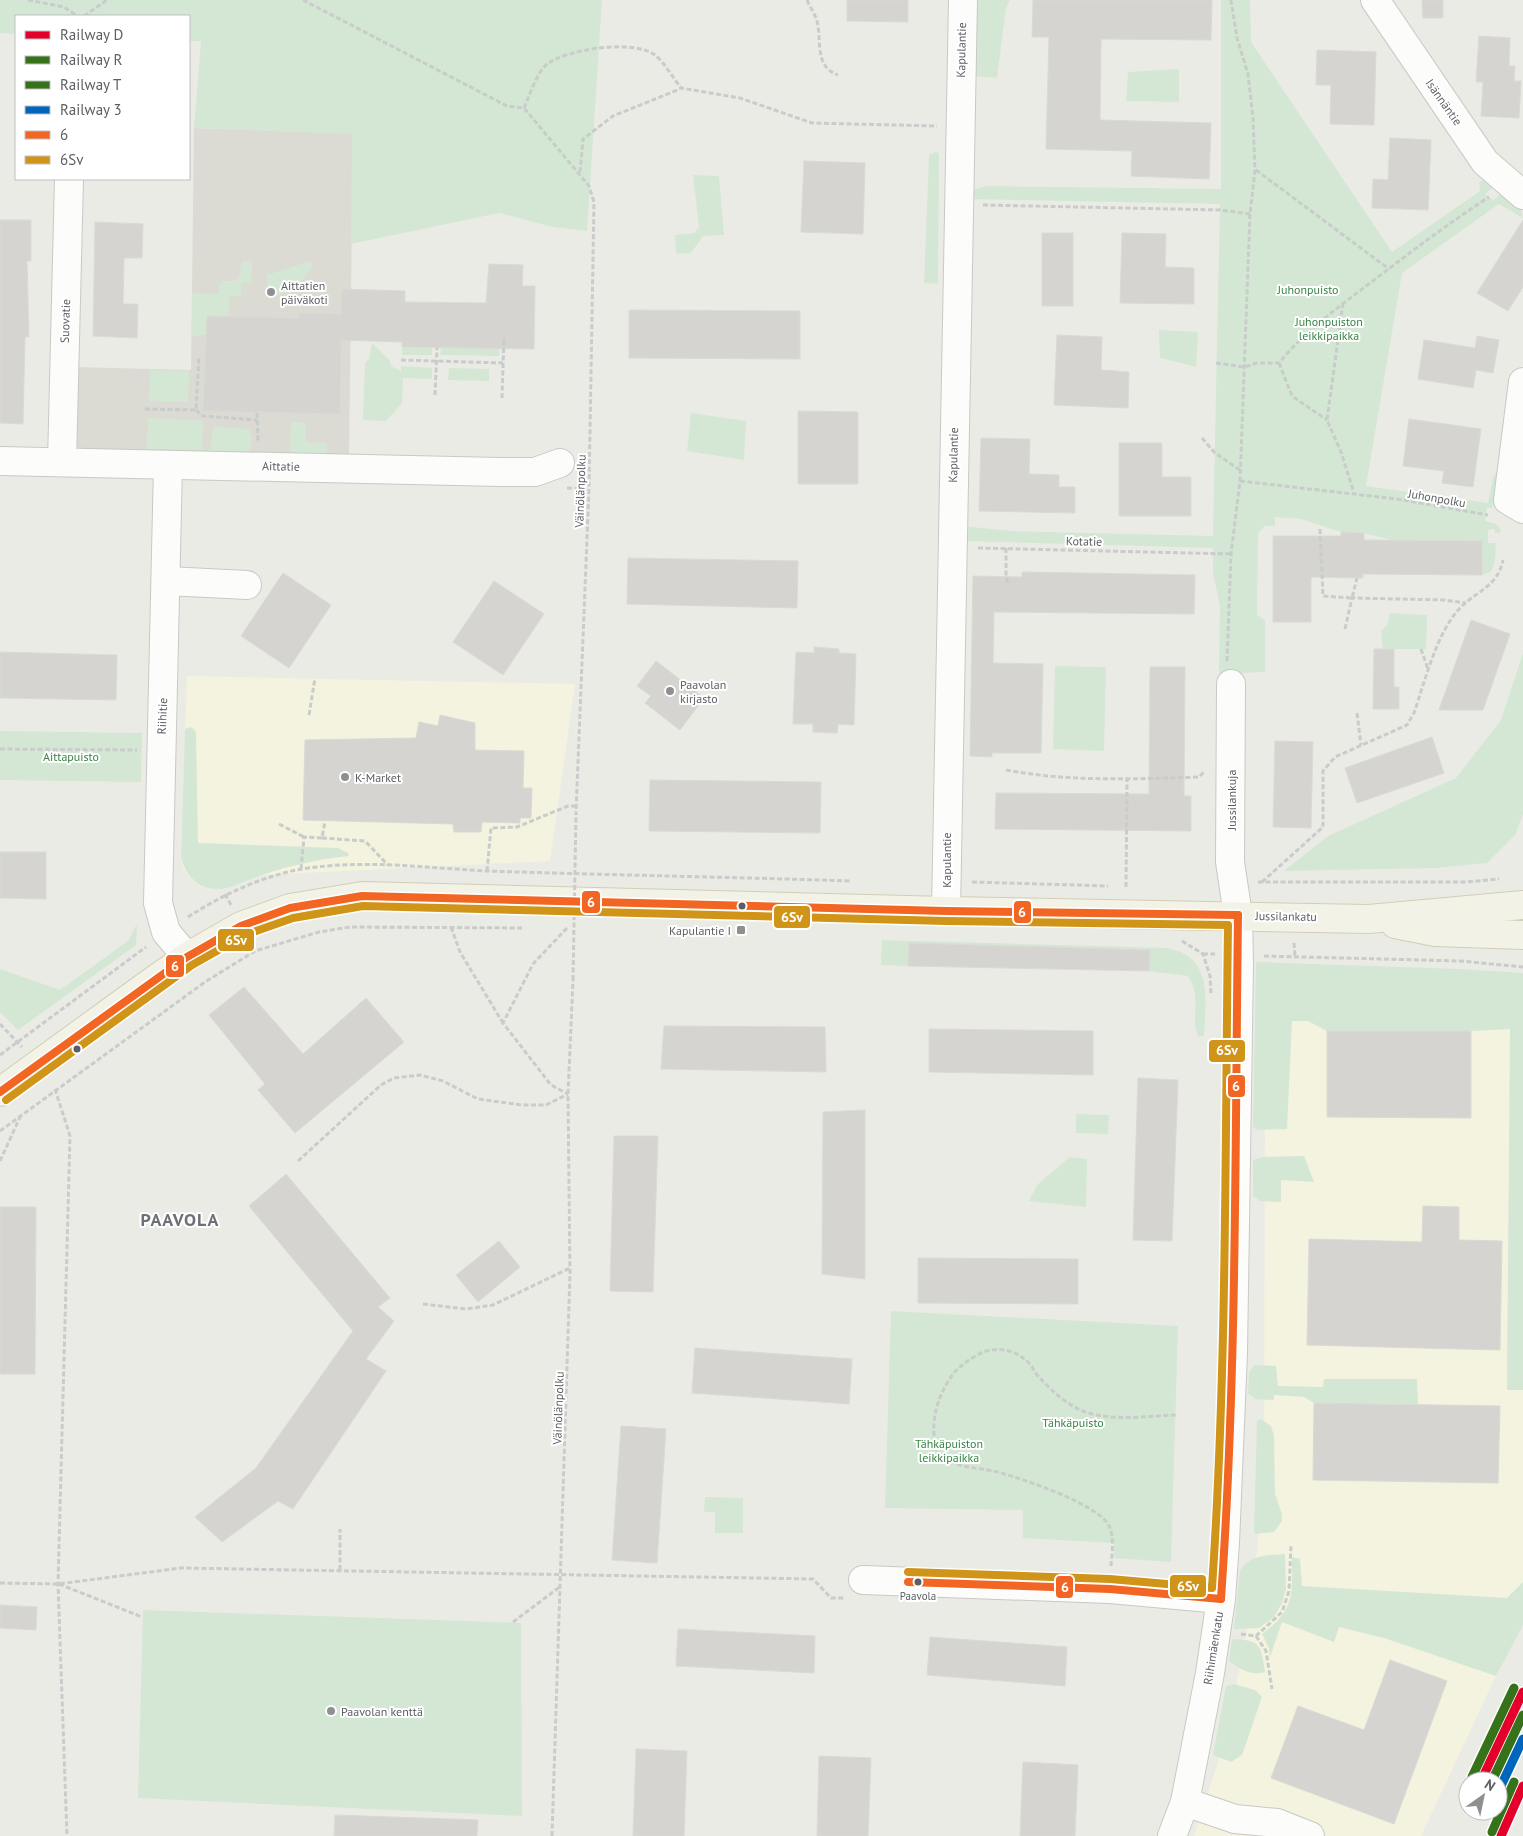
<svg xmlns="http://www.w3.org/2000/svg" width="1523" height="1836" font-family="'PT Sans',sans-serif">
<rect width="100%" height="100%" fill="#ebebe6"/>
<g fill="#f4f3df">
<polygon points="187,676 575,684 550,861 261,875 217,889 201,886 191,878 183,867 181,857"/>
<polygon points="1267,1005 1511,1011 1507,1390 1523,1390 1523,1618 1421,1836 1194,1836 1227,1735 1251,1606 1264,1485 1265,1127"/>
</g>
<polygon fill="#dbdbd4" points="194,128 353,133 349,457 80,449 76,446 74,367 191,370"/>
<g fill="#d4e7d4">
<polygon points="0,0 602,0 587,231 553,227 499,213 351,244 352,134 194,128 201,41 189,41 189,16 16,16 16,34 0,33"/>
<polygon points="978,0 1010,0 1006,8 997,78 975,76"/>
<path d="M1221,0H1250L1251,42L1392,252L1480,191L1479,183L1483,180L1492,188L1485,194L1493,200L1500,195L1521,208L1523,218L1499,204L1402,273L1366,486L1488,503L1493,477L1502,464L1496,499L1492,508H1487L1485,521L1496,524L1501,530L1500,533H1495L1494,529L1488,530V543H1495C1497,553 1495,563 1491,572L1482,575L1481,541L1391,540L1364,533L1341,532L1301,519L1275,517V526H1265L1258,533L1257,615L1265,620V672L1219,674L1220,607L1213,573V548L965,541L963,526L1010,531L1213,536L1220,204L970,199L973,190L985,186L1221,189Z"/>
<polygon points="1179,69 1179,102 1126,101 1128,72"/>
<polygon points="935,152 939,153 938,284 924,283 929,155"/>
<polygon points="693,175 719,176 724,235 703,236 691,253 676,254 675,235 694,233 699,227"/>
<polygon points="242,261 252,261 251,283 241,283 241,296 229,295 228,333 192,336 192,293 219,294 219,284 222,281 234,281 239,278"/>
<polygon points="311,261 313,267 291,293 267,297 267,275"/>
<polygon points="1159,330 1198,332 1196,367 1160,358"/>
<polygon points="501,337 499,356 440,355 441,348 487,348"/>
<polygon points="372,343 390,361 391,366 401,371 401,366 432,368 432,379 403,378 402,403 386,421 363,420 365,363 369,359"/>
<polygon points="402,347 432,348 432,355 402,355"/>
<polygon points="449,368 489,369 489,381 448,380"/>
<polygon points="150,370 189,371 188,402 149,401"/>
<polygon points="691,413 746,421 744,460 687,451"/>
<polygon points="148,418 203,421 202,450 147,449"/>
<polygon points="292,422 306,423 306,442 327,443 327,453 324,456 291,456 290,441"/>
<polygon points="213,427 249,429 252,439 248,455 204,454 210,449"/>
<polygon points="1390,613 1427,615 1426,649 1383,649 1381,631 1387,625"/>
<polygon points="1523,653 1523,814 1515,835 1487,863 1435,868 1284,871 1328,836 1456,778 1501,720"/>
<polygon points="1055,666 1106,667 1104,751 1053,749"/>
<path d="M191,727L196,732L198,843L338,848L348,853L349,856C319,859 291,865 262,875C248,879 233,889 218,889C198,890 185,874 181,857L185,729Z"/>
<polygon points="0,731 142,733 141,782 0,780"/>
<polygon points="137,924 136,945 18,1030 0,1012 0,969 60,990 128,941"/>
<path d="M882,940L1167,948C1173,950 1181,951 1186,955C1212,970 1205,1011 1204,1036L1199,1037C1189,1022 1203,998 1188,976L1149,971L1150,950L909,943L908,966L881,965Z"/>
<polygon points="1256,962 1460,969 1523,973 1523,1390 1507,1390 1510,1029 1471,1031 1327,1031 1308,1021 1292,1021 1287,1129 1256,1130 1253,1126"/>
<polygon points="1076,1114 1109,1115 1108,1134 1076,1133"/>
<polygon points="1304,1156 1314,1182 1281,1180 1281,1202 1260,1201 1253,1196 1253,1160 1262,1157"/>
<polygon points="1070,1157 1087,1159 1086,1207 1029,1201 1037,1185"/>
<polygon points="891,1311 1178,1326 1171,1562 1114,1558 1114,1543 1023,1538 1023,1510 885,1508"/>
<polygon points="1254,1365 1276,1366 1278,1386 1323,1387 1324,1379 1417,1379 1418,1404 1314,1403 1304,1397 1274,1395 1274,1400 1255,1399 1248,1393 1249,1372"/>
<polygon points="1261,1419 1271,1426 1274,1436 1275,1494 1282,1514 1282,1521 1274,1532 1256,1534 1254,1532 1257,1420"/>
<polygon points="705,1497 743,1498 743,1533 715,1533 715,1512 704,1512"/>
<path d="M1285,1554L1286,1589L1282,1603L1274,1617L1259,1628L1234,1629L1240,1571C1249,1555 1268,1555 1285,1554Z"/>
<path d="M1292,1557L1300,1559L1302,1586L1507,1598L1523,1582V1625L1496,1676L1384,1638L1339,1627L1334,1642L1282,1622L1270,1657L1269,1648L1262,1634C1295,1610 1292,1594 1292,1557Z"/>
<polygon points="143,1610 521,1623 522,1816 138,1798"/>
<path d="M1232,1639C1260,1640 1261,1644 1265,1672C1251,1676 1241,1670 1229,1661Z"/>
<polygon points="1234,1684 1255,1690 1262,1697 1242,1755 1231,1762 1213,1755 1226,1686"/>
</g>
<g fill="#d5d4d1" stroke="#dadad5">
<polygon points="847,0 908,0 908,22 847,21"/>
<polygon points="1033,0 1212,0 1211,40 1101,39 1100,120 1211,123 1209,179 1131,176 1132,151 1046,149 1049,37 1032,37"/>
<polygon points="1422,0 1443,0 1443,18 1423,18"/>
<polygon points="1479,36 1510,38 1509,66 1515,66 1514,81 1521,81 1519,118 1481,116 1483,82 1476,82"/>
<polygon points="1317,50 1376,52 1374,125 1330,124 1331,85 1316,85"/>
<polygon points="1390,138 1431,140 1428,210 1372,208 1373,179 1388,180"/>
<polygon points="804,161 865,163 863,234 801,232"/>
<polygon points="0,220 31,220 31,261 27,261 29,337 25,337 23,424 0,423"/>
<polygon points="1523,220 1523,287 1508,311 1477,293"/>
<polygon points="95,222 143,224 142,258 124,258 123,304 138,304 137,338 93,336"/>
<rect x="1042" y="233" width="31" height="73"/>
<polygon points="1122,233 1166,234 1165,267 1194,268 1194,304 1120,303"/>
<polygon points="489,264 523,265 522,286 535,286 534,349 402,347 402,342 341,340 340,414 203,411 207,316 299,318 299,313 341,314 341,289 405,291 405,302 486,303"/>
<polygon points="629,310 800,311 800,359 629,358"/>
<polygon points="1057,335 1102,337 1101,370 1129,372 1128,408 1054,405"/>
<polygon points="1477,336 1499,340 1493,373 1476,370 1473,388 1418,379 1424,340 1475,348"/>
<polygon points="798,411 858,412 858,484 798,484"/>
<polygon points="1409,419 1481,429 1473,487 1442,483 1444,471 1403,466"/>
<polygon points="981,438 1030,439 1029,474 1059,475 1059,487 1075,487 1075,513 979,511"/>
<polygon points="1119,443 1162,443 1162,477 1191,477 1191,516 1119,516"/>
<polygon points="1341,532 1364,533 1364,540 1482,541 1482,575 1363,574 1363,578 1311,577 1311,622 1273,622 1273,536 1341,536"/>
<polygon points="628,558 798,561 797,608 627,604"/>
<polygon points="1022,572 1195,575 1194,614 994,612 993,663 1043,664 1041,753 992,753 992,757 970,756 973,576 1022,577"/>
<polygon points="283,573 331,605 289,668 241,636"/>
<polygon points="494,581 544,614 503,675 453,642"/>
<polygon points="1471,620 1510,634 1483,710 1439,710"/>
<polygon points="814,647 839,649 839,653 856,654 854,725 838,724 837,733 813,732 813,724 793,724 796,652 814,653"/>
<polygon points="1374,649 1394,649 1394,687 1399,687 1399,709 1373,709"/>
<polygon points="0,652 117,655 116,700 0,698"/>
<polygon points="656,661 704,698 680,730 645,703 651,696 637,686"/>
<polygon points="1150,667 1185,667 1184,796 1191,796 1191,831 995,829 996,793 1149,794"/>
<polygon points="440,715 475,723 475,750 524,751 523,788 532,788 531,818 520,818 520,823 482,822 481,832 454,832 453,824 303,820 305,740 416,738 419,722 438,726"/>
<polygon points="1432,737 1444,773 1357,803 1345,768"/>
<polygon points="1275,741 1313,742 1311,828 1273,827"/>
<polygon points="650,780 821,782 820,833 649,831"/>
<polygon points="0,852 46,852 46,899 0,898"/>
<polygon points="909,943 1150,950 1149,971 908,966"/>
<polygon points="244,987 303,1054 366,998 404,1042 295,1133 258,1090 265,1084 209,1015"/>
<polygon points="664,1026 825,1027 826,1072 661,1069"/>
<polygon points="929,1029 1093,1031 1093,1075 929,1072"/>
<polygon points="1327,1031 1471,1031 1471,1118 1327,1117"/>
<polygon points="1138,1078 1178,1080 1172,1241 1133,1240"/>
<polygon points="865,1110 865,1279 822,1274 823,1112"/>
<polygon points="614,1136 658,1136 653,1292 610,1291"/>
<polygon points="286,1174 390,1298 378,1307 394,1321 366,1359 386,1371 293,1509 278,1501 222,1542 195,1517 256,1468 353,1331 249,1206"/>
<polygon points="1423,1206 1459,1207 1459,1240 1502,1241 1500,1350 1307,1345 1309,1239 1422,1242"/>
<polygon points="0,1207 36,1207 35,1374 0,1374"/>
<polygon points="499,1241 520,1267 478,1302 456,1275"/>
<polygon points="918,1258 1078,1259 1078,1304 918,1303"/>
<polygon points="695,1348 852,1359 849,1404 692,1393"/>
<polygon points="1314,1403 1500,1406 1498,1483 1313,1480"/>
<polygon points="621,1426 666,1429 657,1563 612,1560"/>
<polygon points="0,1605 37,1607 36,1630 0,1628"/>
<polygon points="678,1629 815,1636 814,1673 676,1666"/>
<polygon points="930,1637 1067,1647 1065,1686 927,1675"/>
<polygon points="1390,1660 1447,1681 1394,1824 1271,1778 1298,1706 1364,1730"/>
<polygon points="636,1749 687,1751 684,1836 633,1836"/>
<polygon points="819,1756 871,1758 868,1836 817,1836"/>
<polygon points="1023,1762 1078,1765 1075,1836 1020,1836"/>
<polygon points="335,1815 478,1820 477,1836 334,1836"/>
</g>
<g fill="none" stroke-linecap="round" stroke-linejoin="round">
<g stroke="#c8c8c6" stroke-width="30">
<g id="minor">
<polyline points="1375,0 1485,162 1523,195"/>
<polyline points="1523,382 1508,500 1523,509"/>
<polyline points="0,461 500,472 535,472 560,463"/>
<polyline points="62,462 69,179"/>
<polyline points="168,465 158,903 166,932 187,957"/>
<polyline points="167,581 247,585"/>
<polyline points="946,911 963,0"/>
<polyline points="863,1580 1110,1589 1221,1599"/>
<polyline points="1185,1802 1235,1819 1277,1823 1310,1836"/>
<polyline points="1172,1836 1185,1802 1210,1673 1221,1599 1225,1543 1233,1353 1239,965 1238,915 1230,862 1231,684"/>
</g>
</g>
<g stroke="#d2ceb5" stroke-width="30">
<g id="major">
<polyline points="1395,924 1435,932 1523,935"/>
<polyline points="0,1092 146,986 187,957 241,926 290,908 362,896 946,911 1369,919 1523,905"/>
</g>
</g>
<g stroke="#c8ccca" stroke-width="3" stroke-dasharray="5 2.5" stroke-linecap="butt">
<polyline points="28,0 64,7 78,16"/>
<polyline points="303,0 507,106 524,108 589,186 594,202 589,489 576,812"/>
<path d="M807,0C810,7 815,14 817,21C822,41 814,67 838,75"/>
<polyline points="84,16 107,0"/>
<path d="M524,108C529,97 537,72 547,64C567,49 634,39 655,55C665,63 673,78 681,88L740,98L812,123L937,126"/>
<polyline points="1256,170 1389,269"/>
<polyline points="580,172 583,139 613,116 680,89"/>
<polyline points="983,205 1220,210 1250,214"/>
<polyline points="1343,303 1327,420 1341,452 1354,493"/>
<polyline points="401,360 503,363"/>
<path d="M1216,363L1244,367L1257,363H1279C1306,330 1340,306 1374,280C1412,251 1449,223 1489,197"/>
<polyline points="1279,363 1292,396 1327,420"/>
<polyline points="435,395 437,348"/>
<polyline points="502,398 504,337"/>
<polyline points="145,409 196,410 199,357"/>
<polyline points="196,410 203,416 257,420"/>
<polyline points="257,413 258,441"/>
<polyline points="1202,438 1215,453 1240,470"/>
<polyline points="1240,481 1397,499 1488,515"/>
<polyline points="567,488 589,489"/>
<polyline points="1320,529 1323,596 1352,598 1357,578"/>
<polyline points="978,548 1231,554"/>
<polyline points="1006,548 1006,577 1008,583"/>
<polyline points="1345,629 1352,598 1444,600 1466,603"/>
<polyline points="1421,649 1428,669"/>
<polyline points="1227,661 1231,554 1240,481 1250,214 1255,170 1253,118 1248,74 1237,38 1231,0"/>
<polyline points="1357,713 1361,745"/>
<polyline points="309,715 315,678"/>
<polyline points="0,749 137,750"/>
<path d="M1006,770C1070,782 1134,779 1199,777L1205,771"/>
<polyline points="279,824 304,837"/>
<polyline points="322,838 365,841 388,865"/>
<polyline points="301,869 304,837 322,838 325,821"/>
<polyline points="487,871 491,828 517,827 568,806 576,806"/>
<polyline points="972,882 1108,886"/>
<polyline points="1258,882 1466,882 1499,879"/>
<path d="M1262,882L1323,827V771L1335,757L1407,725L1414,713C1425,681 1437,631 1461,607C1477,591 1498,586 1503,560"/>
<polyline points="1126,887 1127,780"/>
<polyline points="225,894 231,905"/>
<path d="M188,917C222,895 262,876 302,869C364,859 426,868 487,871C608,875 730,877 851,881"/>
<polyline points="451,927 460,952 503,1023"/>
<polyline points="567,928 533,964 503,1023 551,1085 568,1094"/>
<polyline points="1182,941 1203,954 1210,976 1211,994"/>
<polyline points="1294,943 1295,957"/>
<polyline points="1203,954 1215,954"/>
<polyline points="1264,956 1461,961 1523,967"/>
<polyline points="0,1024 22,1047"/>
<polyline points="0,1055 146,947"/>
<polyline points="55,1089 70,1136 58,1584 67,1836"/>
<polyline points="0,1131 205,982 255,951 319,932 350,927 524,928"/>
<polyline points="0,1161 20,1117"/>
<polyline points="298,1161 381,1085 394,1078 420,1075 443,1081 478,1099 522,1105 546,1105 568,1094"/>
<polyline points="423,1304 466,1309 493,1305 570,1268"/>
<path d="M1111,1566C1112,1553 1115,1535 1108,1524C1094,1503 1026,1480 1001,1473C973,1465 962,1472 937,1452C930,1426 935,1402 949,1380C956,1368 966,1362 977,1355C995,1345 1015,1349 1029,1363C1033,1367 1035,1374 1040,1378C1054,1393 1069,1407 1089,1413C1115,1421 1149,1416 1176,1415"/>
<polyline points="340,1570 340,1529"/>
<polyline points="0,1583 58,1584 181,1568 813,1579 831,1598 845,1598"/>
<polyline points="59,1584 142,1617"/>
<polyline points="513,1622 561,1586"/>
<polyline points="1241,1634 1256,1636 1282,1612 1289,1591 1291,1545"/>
<polyline points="1256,1636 1266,1651 1272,1689"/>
<polyline points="552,1836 570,1273 568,1094 573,980"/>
</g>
<use href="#minor" stroke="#fcfcfb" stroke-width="28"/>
<use href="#major" stroke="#f2f2e7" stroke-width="28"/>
<polyline stroke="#c8ccca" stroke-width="3" stroke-dasharray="5 2.5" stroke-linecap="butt" points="573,980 576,812"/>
<g stroke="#fff" stroke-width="11">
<g id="bus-1">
<polyline points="0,1092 187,957 241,926 290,908 362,896 946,911 1238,915"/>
<polyline points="908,1582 1110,1589 1221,1599"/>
<path d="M1221,1599C1237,1371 1235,1143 1238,915"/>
</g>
</g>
<g stroke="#fff" stroke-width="11">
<path id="bus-2" d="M6,1100L192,965L245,935L293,918L363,906L946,921L1228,925C1225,1146 1227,1367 1212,1588L1110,1579L908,1572"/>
</g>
<use href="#bus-1" stroke="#f26522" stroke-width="8"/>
<use href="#bus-2" stroke="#d09419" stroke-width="8"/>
<g stroke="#fff" stroke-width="12">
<g id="rail-1">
<polyline points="1481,1781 1523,1692"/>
<polyline points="1501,1836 1523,1786"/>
</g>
</g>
<g stroke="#fff" stroke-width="12">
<polyline id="rail-2" points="1492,1781 1523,1715"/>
</g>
<g stroke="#fff" stroke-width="12">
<g id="rail-3">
<polyline points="1472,1777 1514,1688"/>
<polyline points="1492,1832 1514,1782"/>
</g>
</g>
<g stroke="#fff" stroke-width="12">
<polyline id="rail-4" points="1499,1790 1523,1739"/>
</g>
<use href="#rail-1" stroke="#e4002b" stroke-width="9"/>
<use href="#rail-2" stroke="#357219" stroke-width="9"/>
<use href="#rail-3" stroke="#357219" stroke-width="9"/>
<use href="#rail-4" stroke="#0065bd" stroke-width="9"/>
</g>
<g fill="#8e8f91" stroke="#fff" stroke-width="2">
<circle cx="271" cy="292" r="5"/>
<circle cx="670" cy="691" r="5"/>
<circle cx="345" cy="777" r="5"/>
<rect x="736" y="925" width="10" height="10" rx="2.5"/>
<circle cx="331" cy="1711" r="5"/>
</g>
<g fill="#5c5e63" stroke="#fff" stroke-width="2">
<circle cx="742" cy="906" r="4.5"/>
<circle cx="77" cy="1049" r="4.5"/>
<circle cx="918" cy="1582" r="4.5"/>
</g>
<g text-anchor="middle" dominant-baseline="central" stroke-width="4" stroke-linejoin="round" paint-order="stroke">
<g font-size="11" fill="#5c5e63" stroke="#fff">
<text x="918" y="1596">Paavola</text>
</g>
<g font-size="12" fill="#5c5e63" stroke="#fff">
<text transform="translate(961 50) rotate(-89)">Kapulantie</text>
<text transform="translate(1444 102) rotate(55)">Isännäntie</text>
<text transform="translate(65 321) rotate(-88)">Suovatie</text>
<text transform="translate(953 455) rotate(-89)">Kapulantie</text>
<text transform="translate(281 466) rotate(1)">Aittatie</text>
<text transform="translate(580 491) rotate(-88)">Väinölänpolku</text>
<text transform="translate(1437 498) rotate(10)">Juhonpolku</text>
<text transform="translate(1084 541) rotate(1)">Kotatie</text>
<text transform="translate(162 716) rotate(-88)">Riihitie</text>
<text transform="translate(1231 800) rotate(-90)">Jussilankuja</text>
<text transform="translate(946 860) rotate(-90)">Kapulantie</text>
<text transform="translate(1286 916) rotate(1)">Jussilankatu</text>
<text transform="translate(558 1408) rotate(-88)">Väinölänpolku</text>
<text transform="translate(1213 1648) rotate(-81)">Riihimäenkatu</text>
</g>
<g font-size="12" fill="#5c5e63" stroke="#fff" text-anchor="start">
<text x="281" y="285">Aittatien<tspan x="281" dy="14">päiväkoti</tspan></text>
<text x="680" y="684">Paavolan<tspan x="680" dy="14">kirjasto</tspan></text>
<text x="355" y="777">K-Market</text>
<text x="731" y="930" text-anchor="end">Kapulantie I</text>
<text x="341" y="1711">Paavolan kenttä</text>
</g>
<g font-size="12" fill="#3a8448" stroke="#fff">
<text x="1308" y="289">Juhonpuisto</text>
<text x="1329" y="321">Juhonpuiston<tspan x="1329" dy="14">leikkipaikka</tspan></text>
<text x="71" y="756">Aittapuisto</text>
<text x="1073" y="1422">Tähkäpuisto</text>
<text x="949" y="1443">Tähkäpuiston<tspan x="949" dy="14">leikkipaikka</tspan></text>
</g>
<g font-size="18" font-weight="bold" letter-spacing="1" fill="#6d7075" stroke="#fff">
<text x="180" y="1219">PAAVOLA</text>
</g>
</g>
<g stroke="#fff" stroke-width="2">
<rect x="581" y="890" width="20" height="24" rx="5" fill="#f26522"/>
<rect x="1013" y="900" width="19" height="24" rx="5" fill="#f26522"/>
<rect x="773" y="905" width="38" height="24" rx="5" fill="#d09419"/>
<rect x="217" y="928" width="38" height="24" rx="5" fill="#d09419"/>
<rect x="165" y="954" width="20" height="24" rx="5" fill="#f26522"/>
<rect x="1208" y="1039" width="38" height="24" rx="5" fill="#d09419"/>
<rect x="1227" y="1074" width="19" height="24" rx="5" fill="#f26522"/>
<rect x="1169" y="1574" width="38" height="24" rx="5" fill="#d09419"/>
<rect x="1055" y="1575" width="19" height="24" rx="5" fill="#f26522"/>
</g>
<g font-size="14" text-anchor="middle" font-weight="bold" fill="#fff">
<text x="591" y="907">6</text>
<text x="1022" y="917">6</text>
<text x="792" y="922">6Sv</text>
<text x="236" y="945">6Sv</text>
<text x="175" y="971">6</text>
<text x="1227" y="1055">6Sv</text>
<text x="1236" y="1091">6</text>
<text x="1188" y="1591">6Sv</text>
<text x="1065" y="1592">6</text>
</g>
<rect x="15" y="15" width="175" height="165" fill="#ffffff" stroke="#bebfc1"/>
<rect x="25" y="31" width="25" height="8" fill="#e4002b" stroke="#bebfc1"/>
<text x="60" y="40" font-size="15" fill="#5c5e63">Railway D</text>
<rect x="25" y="56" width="25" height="8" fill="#357219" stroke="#bebfc1"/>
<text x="60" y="65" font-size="15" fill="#5c5e63">Railway R</text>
<rect x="25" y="81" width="25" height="8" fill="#357219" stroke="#bebfc1"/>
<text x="60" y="90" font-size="15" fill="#5c5e63">Railway T</text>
<rect x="25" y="106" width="25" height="8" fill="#0065bd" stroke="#bebfc1"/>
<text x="60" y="115" font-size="15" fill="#5c5e63">Railway 3</text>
<rect x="25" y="131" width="25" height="8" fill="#f26522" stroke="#bebfc1"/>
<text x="60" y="140" font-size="15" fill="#5c5e63">6</text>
<rect x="25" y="156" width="25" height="8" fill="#d09419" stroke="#bebfc1"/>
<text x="60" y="165" font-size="15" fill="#5c5e63">6Sv</text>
<g transform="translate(1483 1796) rotate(33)"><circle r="24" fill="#ffffff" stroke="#bebfc1"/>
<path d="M0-4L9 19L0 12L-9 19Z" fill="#8e8f91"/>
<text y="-8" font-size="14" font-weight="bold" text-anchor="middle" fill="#5c5e63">N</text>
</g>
</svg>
